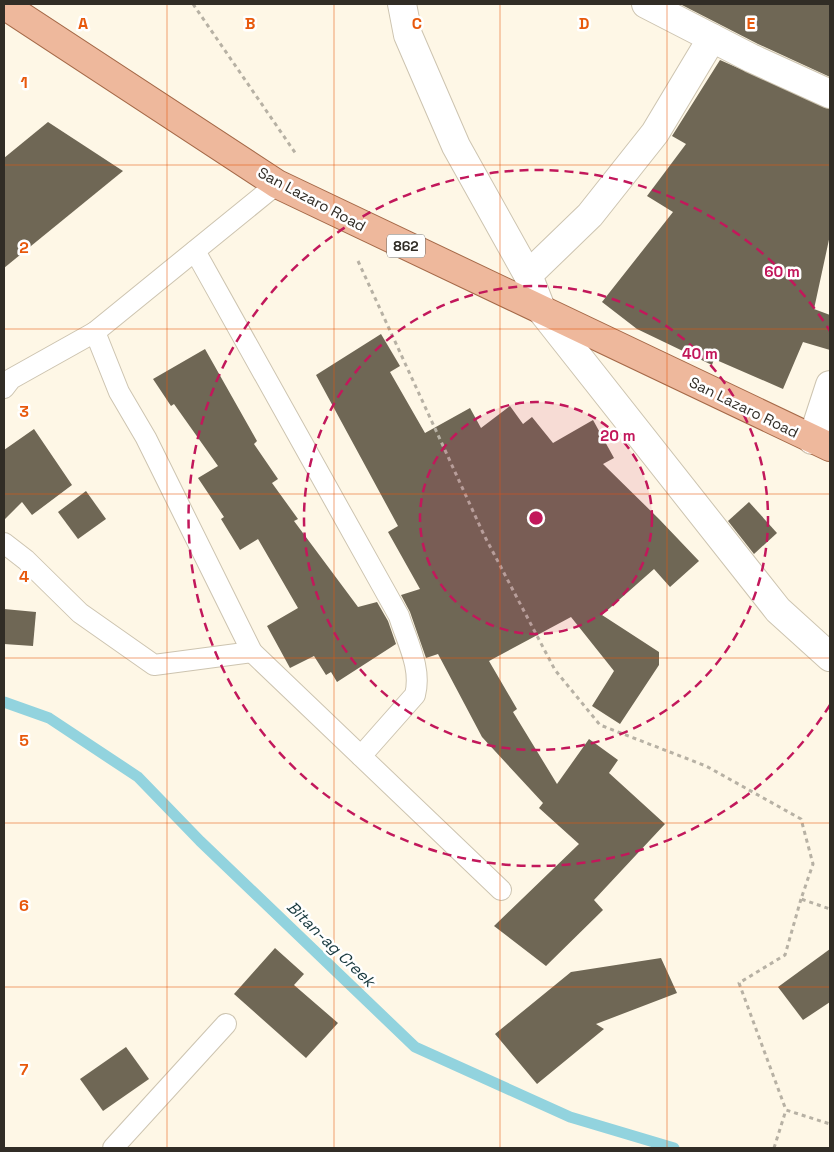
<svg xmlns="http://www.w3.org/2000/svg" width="834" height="1152" font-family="'Space Grotesk',sans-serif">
<rect width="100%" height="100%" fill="#fef7e6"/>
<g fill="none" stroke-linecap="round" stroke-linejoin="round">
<polyline stroke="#92d3de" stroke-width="11" points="4,702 49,718 138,777 200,841 415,1047 570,1117 674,1148"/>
</g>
<g fill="#6f6755">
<polygon points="680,4 830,4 830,77 758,44"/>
<polygon points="720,60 830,109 830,235 814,309 830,315 830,350 803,342 783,389 714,359 712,365 637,329 602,302 673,212 647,196 686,144 672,136"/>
<polygon points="48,122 123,171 4,268 4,158"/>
<polygon points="381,334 400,366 390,372 425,433 470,408 481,428 510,406 523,424 532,417 553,443 593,420 614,458 603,464 659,519 699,561 670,587 654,569 602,615 659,652 659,665 620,724 592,706 614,671 571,617 489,661 517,709 513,712 557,784 589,739 618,760 609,773 665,824 594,900 603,910 546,966 494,926 579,844 539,808 543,803 482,737 438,654 426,658 410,612 401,595 420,589 388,532 398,526 316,375"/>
<polygon points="205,349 257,441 254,444 278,479 272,483 298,519 294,521 358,607 377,602 388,621 396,644 337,682 331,672 326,675 314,656 290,668 267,626 298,608 258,539 240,550 221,519 224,517 198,478 218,466 174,404 171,406 153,379"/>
<polygon points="34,429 72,485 32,515 22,502 4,520 4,450"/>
<polygon points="86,491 106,519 78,539 58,512"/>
<polygon points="749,502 777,533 754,554 728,521"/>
<polygon points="4,609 36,612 33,646 4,644"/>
<polygon points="275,948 304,974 294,985 338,1023 306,1058 234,994"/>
<polygon points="830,949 830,1002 803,1020 778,987"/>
<polygon points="661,958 677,993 596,1024 604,1029 537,1084 495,1034 571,972"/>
<polygon points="126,1047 149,1079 103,1111 80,1079"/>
</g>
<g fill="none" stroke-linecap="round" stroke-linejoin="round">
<g stroke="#cdc4b0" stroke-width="22">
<g id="lane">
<polyline points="277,184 95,332 119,392 146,438 252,652 501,890"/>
<path d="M195,251L399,616C407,642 422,668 415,695L361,756"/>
<polyline points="4,388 11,379 95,332"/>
<polyline points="4,543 26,560 80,613 154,665 252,652"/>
<polyline points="113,1148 226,1024"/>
</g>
</g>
<g stroke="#cdc4b0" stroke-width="30">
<g id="street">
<polyline points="402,4 408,35 456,146 528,275 542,311 778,610 830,657"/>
<polyline points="646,4 751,58 830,94"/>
<polyline points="528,275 590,215 655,133 712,38"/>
<polyline points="812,440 830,385"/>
</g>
</g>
<g stroke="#a56948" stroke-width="30">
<polyline id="primary" points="4,5 277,184 830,447"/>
</g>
<g stroke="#b7b1a4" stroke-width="3" stroke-dasharray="4 4" stroke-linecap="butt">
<polyline points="193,4 296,154"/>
<polyline points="358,261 484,535 555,670 600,725 706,766 801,819 813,864 801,899 830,909"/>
<polyline points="801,899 785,955 739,983 786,1110 830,1124"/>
<polyline points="774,1148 786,1110"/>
</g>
<use href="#lane" stroke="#fff" stroke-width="20"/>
<use href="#street" stroke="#fff" stroke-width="28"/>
<use href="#primary" stroke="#eeb89c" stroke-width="28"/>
</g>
<path fill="none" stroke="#e8590c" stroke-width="1" stroke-opacity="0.55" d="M167,4V1148M334,4V1148M500,4V1148M667,4V1148M4,165H830M4,329H830M4,494H830M4,658H830M4,823H830M4,987H830"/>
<circle cx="536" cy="518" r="116" fill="#c2185b" fill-opacity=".12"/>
<g fill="none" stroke="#c2185b" stroke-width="2.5" stroke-dasharray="9 6">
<circle cx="536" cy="518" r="116"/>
<circle cx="536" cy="518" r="232"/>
<path d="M830 705A348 348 0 1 1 830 331"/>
</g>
<g text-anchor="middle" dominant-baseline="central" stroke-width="5" stroke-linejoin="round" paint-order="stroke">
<rect fill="#fff" stroke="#6f6c67" stroke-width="1" x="387" y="234.5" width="38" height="23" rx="4"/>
<g font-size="14" font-weight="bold" fill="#312d26">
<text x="406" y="246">862</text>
</g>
<g font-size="15" fill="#312d26" stroke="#fff">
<text transform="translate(312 199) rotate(28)">San Lazaro Road</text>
<text transform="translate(744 407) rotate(26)">San Lazaro Road</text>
</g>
<g font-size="16" font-style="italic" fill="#17383d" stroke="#fff">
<text transform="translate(331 944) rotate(44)">Bitan-ag Creek</text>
</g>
</g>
<g font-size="16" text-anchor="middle" font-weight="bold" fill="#e8590c" stroke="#fff" stroke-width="5" stroke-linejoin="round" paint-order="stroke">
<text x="83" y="29">A</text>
<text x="250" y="29">B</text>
<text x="417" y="29">C</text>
<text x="584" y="29">D</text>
<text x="751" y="29">E</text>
<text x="24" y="88">1</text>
<text x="24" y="253">2</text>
<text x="24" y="417">3</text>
<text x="24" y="582">4</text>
<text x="24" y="746">5</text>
<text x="24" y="911">6</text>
<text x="24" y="1075">7</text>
</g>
<circle cx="536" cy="518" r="8" fill="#c2185b" stroke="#fff" stroke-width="2.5"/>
<g font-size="15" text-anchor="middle" font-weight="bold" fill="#c2185b" stroke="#fff" stroke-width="5" stroke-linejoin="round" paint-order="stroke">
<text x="782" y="277">60 m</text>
<text x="700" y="359">40 m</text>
<text x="618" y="441">20 m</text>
</g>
<rect width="834" height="1152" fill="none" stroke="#312d26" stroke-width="10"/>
</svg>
